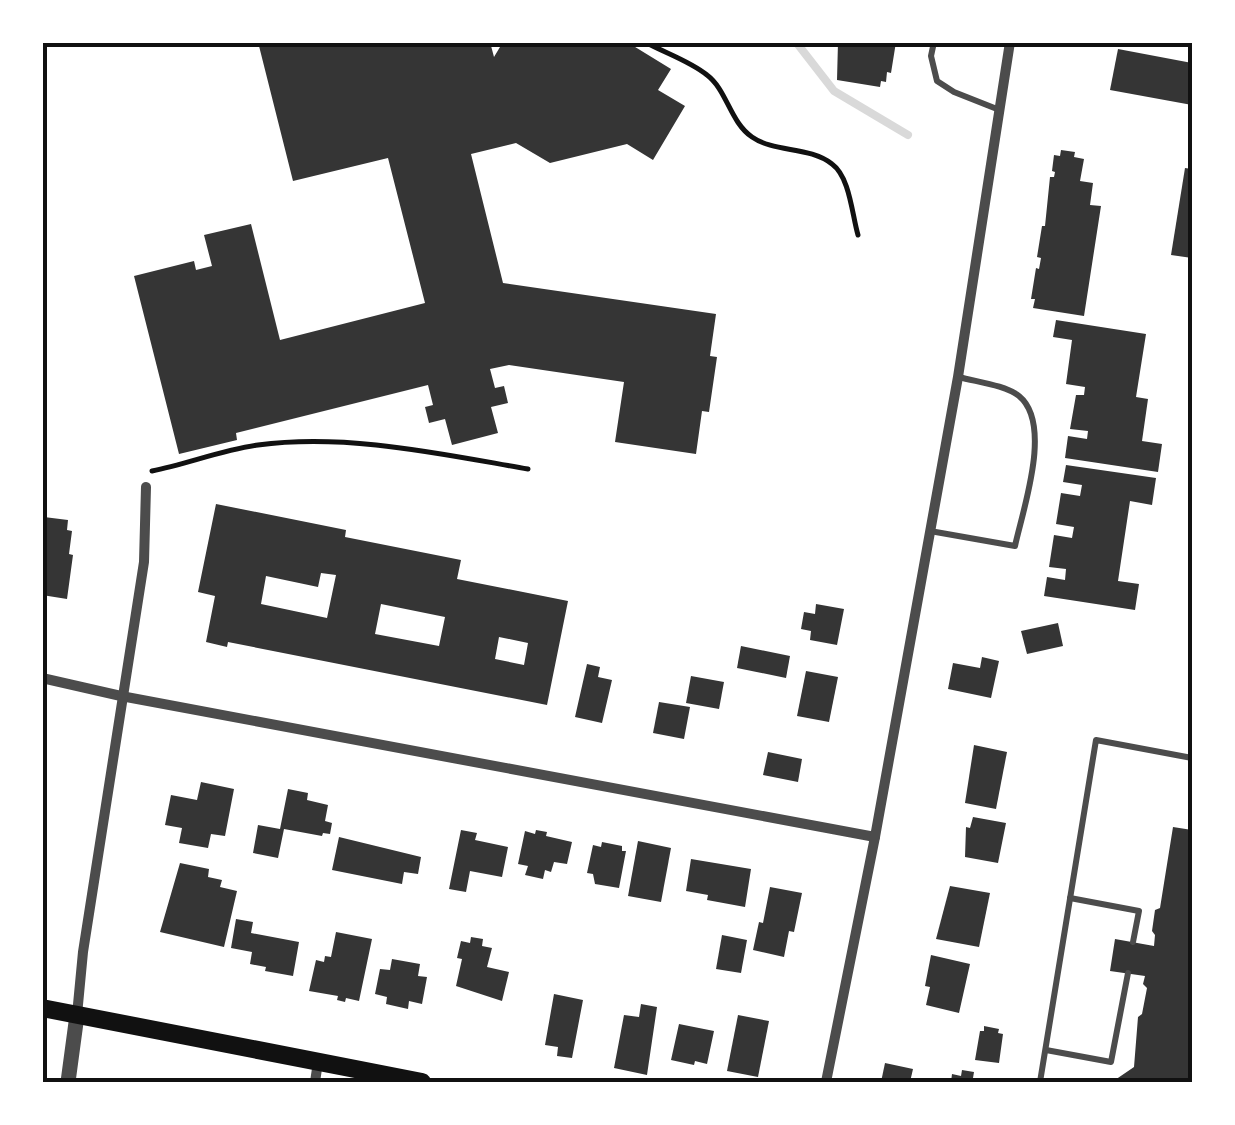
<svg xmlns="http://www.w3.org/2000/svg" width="1235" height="1125" font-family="Raleway,sans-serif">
<rect width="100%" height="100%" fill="#fff"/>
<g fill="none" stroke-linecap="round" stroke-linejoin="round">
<polyline stroke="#d9d9d9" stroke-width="8" points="796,42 834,91 908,135"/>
</g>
<g fill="#353535" fill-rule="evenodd">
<polygon points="258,42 490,42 494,57 503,42 513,47 516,42 627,42 671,69 658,90 685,106 653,160 627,144 550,163 516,143 471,154 503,283 716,314 710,356 717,357 709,412 702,411 696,454 615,442 624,382 509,365 490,369 495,388 504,386 508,403 491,407 498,433 452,445 445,419 429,423 425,407 433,405 428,385 236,433 237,440 179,454 134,276 194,261 196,270 212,266 204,235 251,224 280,340 425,303 388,158 293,181"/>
<polygon points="838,42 896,42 891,73 887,72 886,82 881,81 880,87 837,80"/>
<polygon points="1118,49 1192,63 1192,105 1110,90"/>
<polygon points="1061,150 1075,152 1074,157 1084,159 1080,181 1093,183 1090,205 1101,206 1084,316 1033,308 1035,299 1031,299 1036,268 1039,269 1041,258 1037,257 1042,226 1045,226 1050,177 1054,177 1055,172 1052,171 1054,155 1060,156"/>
<polygon points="1185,168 1192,169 1192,258 1171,255"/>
<polygon points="1056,320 1146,334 1136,397 1148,399 1142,441 1162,444 1158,472 1065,458 1068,436 1087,439 1088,431 1070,429 1076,395 1084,395 1085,387 1066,384 1072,340 1053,337"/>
<polygon points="1066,465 1156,478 1152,505 1130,501 1118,581 1139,584 1135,610 1044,596 1047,577 1065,580 1066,569 1049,567 1054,535 1072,538 1074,527 1056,524 1061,493 1080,496 1082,485 1063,482"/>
<path d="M216,504L346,530L345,537L461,560L457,579L568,601L547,705L228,642L227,647L206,642L215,596L198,592ZM321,573L336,575L327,618L261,604L266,576L318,587ZM381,604L445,617L439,646L375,634ZM499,637L528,643L524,665L495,659Z"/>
<polygon points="44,517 68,520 67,530 72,531 69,554 73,555 67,599 42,595"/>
<polygon points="816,604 844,609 837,645 810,640 811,631 801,629 804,612 815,614"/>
<polygon points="1058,623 1063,646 1027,654 1021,631"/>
<polygon points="741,646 790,656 786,678 737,668"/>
<polygon points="982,657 999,661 991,698 948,689 953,663 980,668"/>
<polygon points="587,664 600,667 598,677 612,680 602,723 575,717"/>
<polygon points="806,671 838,677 829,722 797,716"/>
<polygon points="691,676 724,682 719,709 686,703"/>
<polygon points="659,702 690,707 684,739 653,733"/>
<polygon points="974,745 1007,752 996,809 965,803"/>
<polygon points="768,752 802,759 798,782 763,775"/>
<polygon points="201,782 234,789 225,836 211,834 208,848 179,843 182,828 165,825 171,795 197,800"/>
<polygon points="288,789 308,793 307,800 328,805 325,821 332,823 330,834 323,833 322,836 284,829 278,858 253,853 258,825 280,829"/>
<polygon points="973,817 1006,823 998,863 965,857 966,827 970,828"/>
<polygon points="1173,827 1192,830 1192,1082 1112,1082 1134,1067 1138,1017 1142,1014 1147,988 1143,984 1145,976 1110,971 1115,939 1154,946 1155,935 1152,931 1155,910 1160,908"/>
<polygon points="461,830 477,833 475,840 508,847 502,877 470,871 466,892 449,889"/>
<polygon points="536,830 547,832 546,836 572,842 567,864 554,862 551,872 545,870 543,879 525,875 528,866 518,864 525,831 535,834"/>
<polygon points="339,837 421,857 418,874 404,872 402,884 332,870"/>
<polygon points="638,841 671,848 661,902 628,896"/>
<polygon points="602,842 622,846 622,851 626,851 619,888 595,884 593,874 587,873 593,845 601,847"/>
<polygon points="691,859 751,869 745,907 707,900 708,895 686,891"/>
<polygon points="180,863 209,869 208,877 222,880 220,887 237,891 224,947 160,932"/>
<polygon points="950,886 990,893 979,947 936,939"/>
<polygon points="770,887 802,893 794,932 789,931 784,957 753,950 759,922 763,923"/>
<polygon points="236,919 253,922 251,933 299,942 293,976 265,971 266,967 250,964 252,952 231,948"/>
<polygon points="336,932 372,939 359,1001 346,998 345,1002 337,1000 338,996 309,991 316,960 324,962 325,956 331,957"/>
<polygon points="722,935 747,940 741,973 716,969"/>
<polygon points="471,937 483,939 482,946 492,948 487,967 509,972 502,1001 456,986 462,959 457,958 461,941 470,943"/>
<polygon points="931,955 970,964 959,1013 926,1005 930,987 925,986"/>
<polygon points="392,959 420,964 418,976 427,977 422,1004 409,1001 408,1009 386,1004 387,997 375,994 380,969 390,970"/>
<polygon points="554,994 583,1000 572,1058 557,1056 558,1047 545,1045"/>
<polygon points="641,1004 657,1007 647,1075 614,1068 624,1015 639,1017"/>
<polygon points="738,1015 769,1021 758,1077 727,1071"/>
<polygon points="679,1024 714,1031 707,1064 695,1061 694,1065 671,1060"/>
<polygon points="984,1026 999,1029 998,1033 1003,1034 999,1063 975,1060 980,1031 984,1031"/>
<polygon points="885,1063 913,1069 910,1082 881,1082"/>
<polygon points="962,1070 974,1072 973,1078 986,1082 951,1082 952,1074 961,1076"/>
</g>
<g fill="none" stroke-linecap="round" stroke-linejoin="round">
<g stroke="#111" stroke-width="5">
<path d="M645,42C665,53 690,61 707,75C727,90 730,122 752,137C775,153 809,146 832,164C850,177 852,215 858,235"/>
<path d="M152,471C187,464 222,450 258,445C346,433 441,454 528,469"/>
</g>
<g stroke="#4c4c4c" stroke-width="6">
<polyline points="934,42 931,56 937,81 954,92 997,109"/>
<path d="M930,531L1015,546C1023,509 1053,424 1019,396C1005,385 977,382 959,377"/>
<polyline points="1070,898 1139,911 1133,942"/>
<polyline points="1046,1050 1111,1062 1128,973"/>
<polyline points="1040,1082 1096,740 1192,758"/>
</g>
<g stroke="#4c4c4c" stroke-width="10">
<polyline points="42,678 121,696 875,837"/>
<polyline points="77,1015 83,952 144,562 146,487"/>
<polyline points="315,1082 318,1062"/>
<polyline points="826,1082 875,837 958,377 1010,42"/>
</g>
<polyline stroke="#4c4c4c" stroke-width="15" points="68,1082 77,1015"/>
<polyline stroke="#111" stroke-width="18" points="42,1008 422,1082"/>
</g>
<rect width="1235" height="1125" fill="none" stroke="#ffffff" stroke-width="90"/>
<rect x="45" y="45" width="1145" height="1035" fill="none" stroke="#111" stroke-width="4"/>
</svg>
